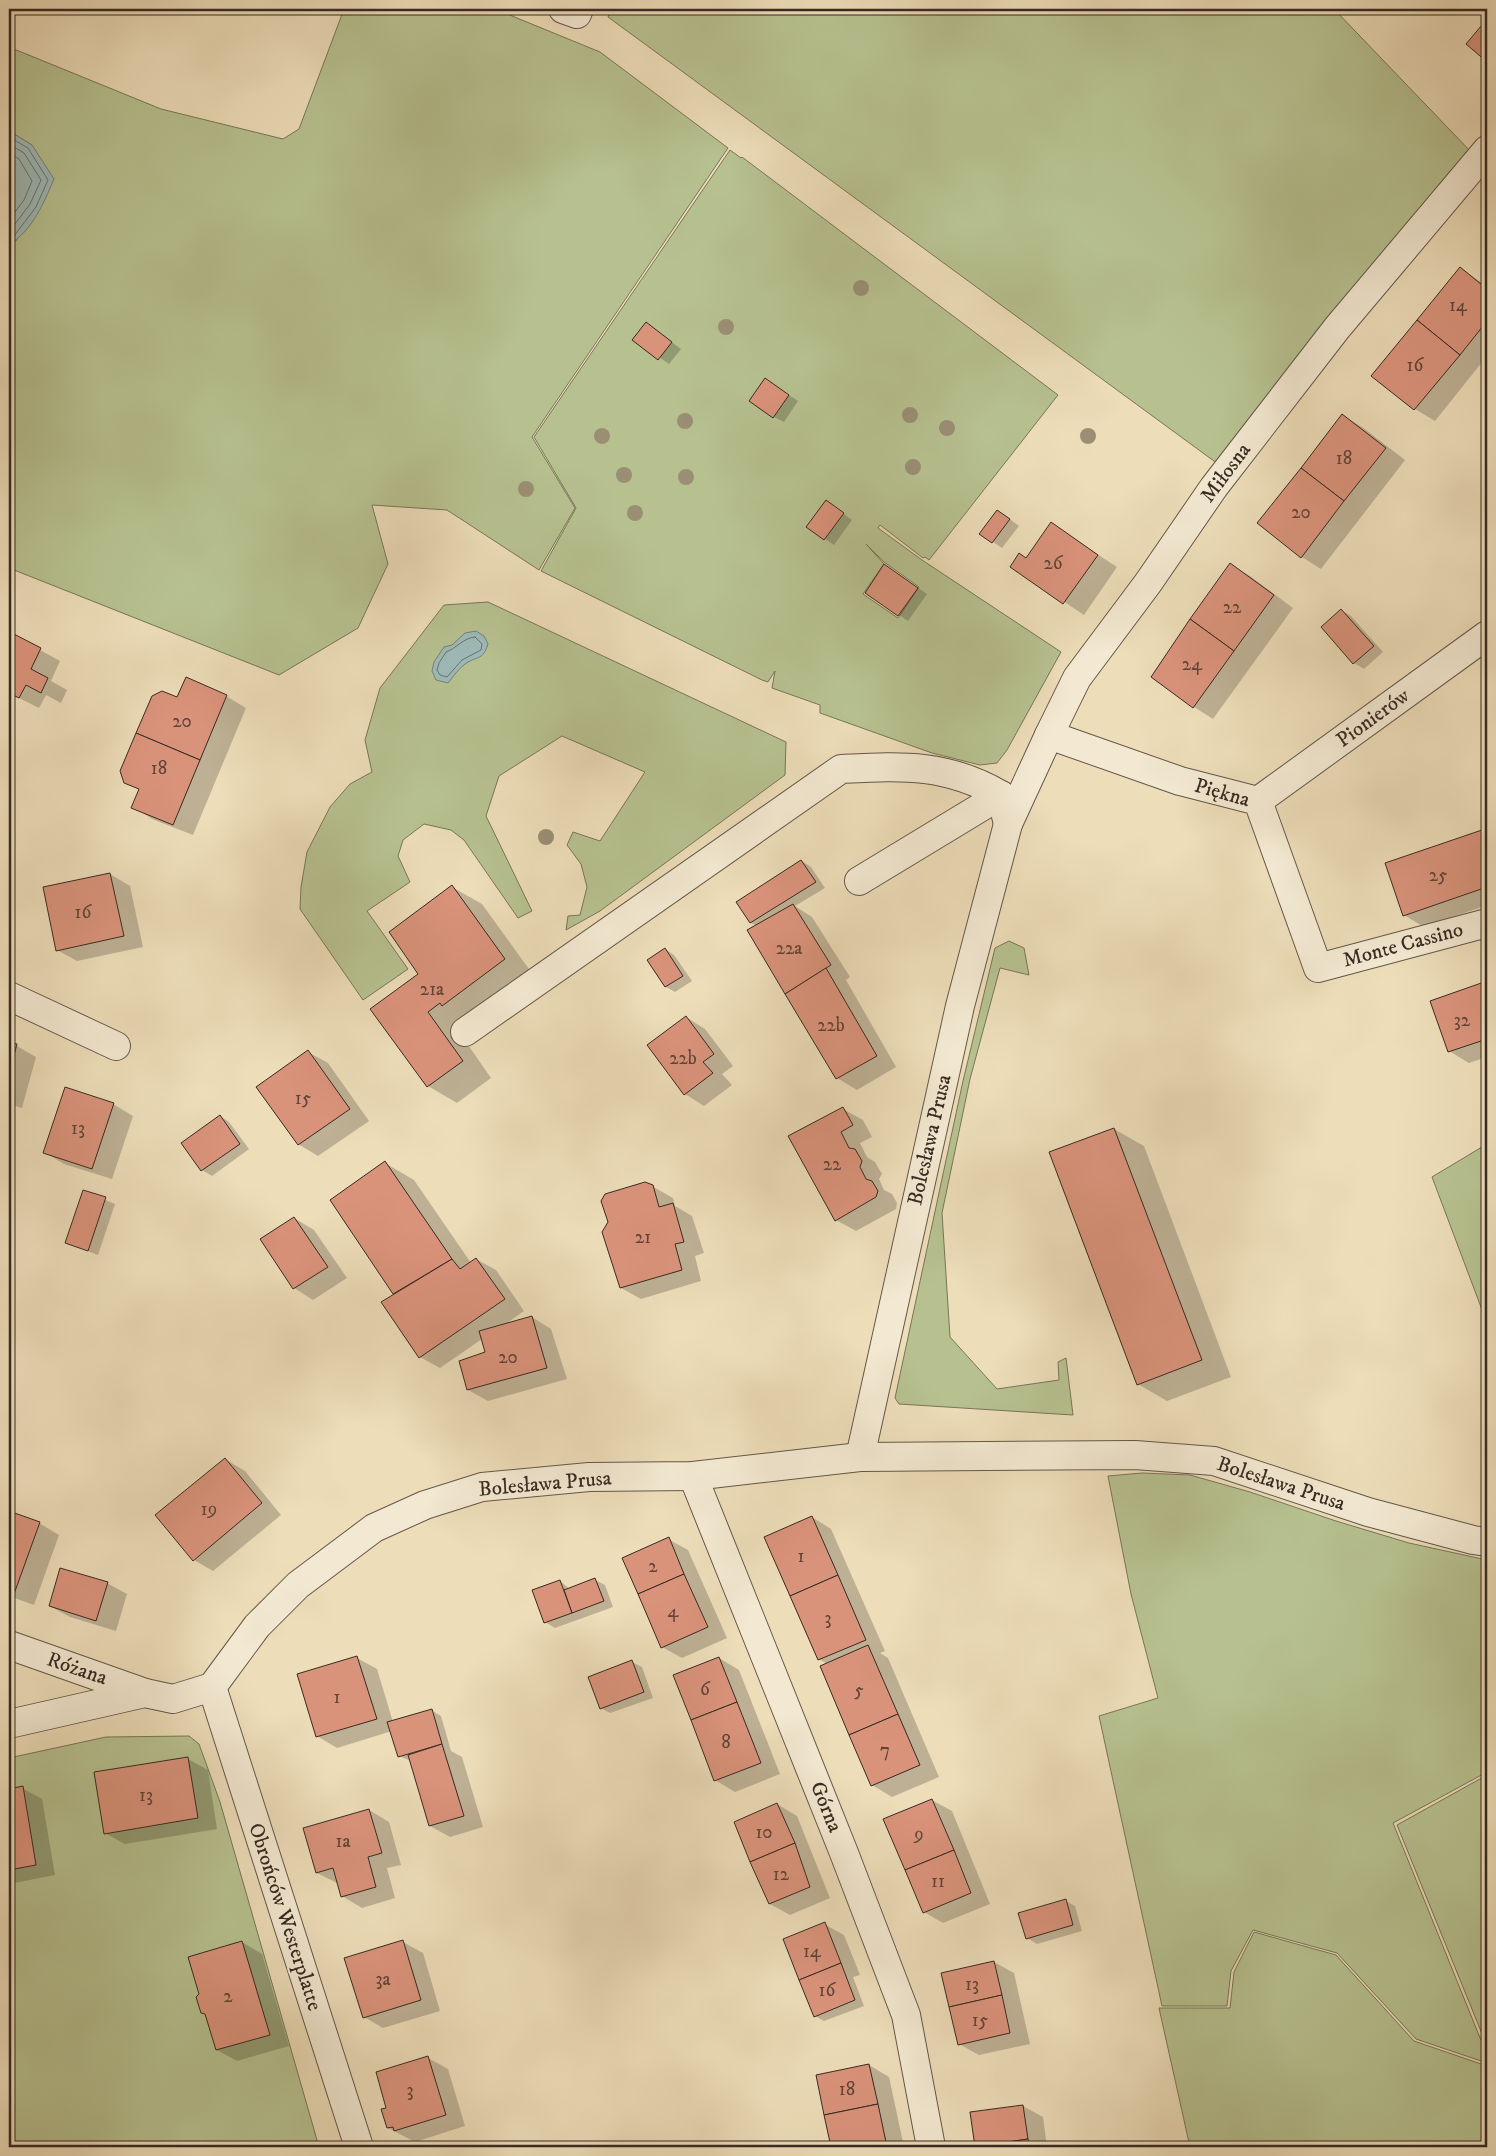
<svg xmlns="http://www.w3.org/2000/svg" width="1496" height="2156" font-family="'IM FELL DW Pica',serif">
<rect width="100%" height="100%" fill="#edddb9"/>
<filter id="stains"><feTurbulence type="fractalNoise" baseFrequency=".004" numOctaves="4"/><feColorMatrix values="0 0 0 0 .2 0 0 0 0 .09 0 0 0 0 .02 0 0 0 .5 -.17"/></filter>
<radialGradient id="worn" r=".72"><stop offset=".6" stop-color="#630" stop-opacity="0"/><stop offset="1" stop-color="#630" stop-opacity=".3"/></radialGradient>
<g fill="#b7c190" stroke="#777659" fill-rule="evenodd">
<polygon points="344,9 495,9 600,52 728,148 532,437 575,508 539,570 447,510 372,505 388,564 358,628 279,675 9,568 9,244 17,240 32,145 9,131 9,47 161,109 283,139 299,129"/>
<polygon points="611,9 1334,9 1473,154 1218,464 608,17"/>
<path d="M730,150L741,158L742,157L1058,395L929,560L925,557L923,558L880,525L878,528L922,560L1061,652L1007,750L997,763L980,765L932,753L820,713V705L772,688L775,671L768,682L762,680L541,571L576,508L534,437ZM866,544L884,562L919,587L898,618L863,594L884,564Z"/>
<polygon points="488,602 786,742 785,775 600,911 566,930 568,916 580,915 587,887 581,864 567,845 573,832 600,841 645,772 562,736 499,776 486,816 532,911 518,918 464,840 451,830 424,824 403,840 398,856 410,882 367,911 408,969 363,1000 300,909 301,887 307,852 330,807 350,784 372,772 365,740 380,688 444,605"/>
<polygon points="1009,941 1024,948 1029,975 1000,968 970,1079 942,1213 950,1337 997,1389 1059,1380 1058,1362 1066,1358 1073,1415 899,1404 895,1398 963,1081 995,948"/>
<polygon points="1487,1144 1487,1323 1432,1177"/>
<polygon points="1142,1473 1190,1475 1250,1492 1336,1521 1409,1543 1487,1560 1487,1772 1393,1823 1487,2055 1487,2063 1416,2039 1337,1953 1253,1930 1231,1971 1227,2006 1162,2006 1099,1716 1158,1698 1131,1594 1108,1476"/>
<polygon points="189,1736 199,1744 220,1802 319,2147 9,2147 9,1758 106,1737"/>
<polygon points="1487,1775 1487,2046 1397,1825"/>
<polygon points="1254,1932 1336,1955 1414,2041 1487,2066 1487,2147 1190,2147 1159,2008 1230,2008 1234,1972"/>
</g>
<g fill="#9dbab8" stroke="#74807c">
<path d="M9,131L32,145L54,179C44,202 32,232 9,244Z"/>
<path d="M476,631L484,636L488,644C483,661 476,656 465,664C458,669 453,677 448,683L436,680L432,671L434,662L444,647L452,645L465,633Z"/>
</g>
<g fill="#0003">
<polygon points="1461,269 1487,286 1487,356 1435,421 1415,409 1373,376"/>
<polygon points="646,323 681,349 669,364 634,339"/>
<polygon points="765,379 798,401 784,422 774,417"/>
<polygon points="1342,415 1362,427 1405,460 1321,569 1302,557 1259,523"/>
<polygon points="836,508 852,520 834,545 825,539"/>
<polygon points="1007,517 1019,526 1002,548 981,534"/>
<polygon points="1051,524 1117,567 1084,615 1012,567 1027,559"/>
<polygon points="1231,565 1250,576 1293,608 1213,719 1194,707 1152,676"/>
<polygon points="894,571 927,594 908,621 867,593"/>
<polygon points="1341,610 1351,616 1383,652 1364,669 1354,663 1322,627"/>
<polygon points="11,634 60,661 51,681 67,690 61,703 46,695 39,708 9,693 9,638"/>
<polygon points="226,696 246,708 193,835 152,819 133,807 140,790 125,782 177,699"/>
<polygon points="1487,830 1487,905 1424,927 1404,915 1386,864"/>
<polygon points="802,861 811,867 825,888 795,906 812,917 850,977 846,980 896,1067 857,1090 837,1078 757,926 751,923 738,902"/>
<polygon points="110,874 130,886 143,947 77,961 57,950"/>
<polygon points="452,887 482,904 534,976 457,1029 491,1078 457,1103 428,1086 420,974"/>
<polygon points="665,949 674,955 692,981 675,992 666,987"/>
<polygon points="1487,983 1487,1057 1469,1063 1449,1051 1432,1001"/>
<polygon points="686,1017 705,1029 733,1066 722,1074 732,1085 704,1106 685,1094"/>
<polygon points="9,1043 17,1046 36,1057 22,1108 9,1104"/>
<polygon points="308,1052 328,1063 369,1121 318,1156 298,1144"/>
<polygon points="113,1104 133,1116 112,1179 64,1164 44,1152"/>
<polygon points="843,1109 863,1120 872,1137 860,1143 867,1157 875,1162 882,1174 879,1179 884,1190 892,1194 897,1203 896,1209 856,1231 836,1220 790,1137"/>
<polygon points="220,1116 229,1122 249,1149 212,1176 202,1170 182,1143"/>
<polygon points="1114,1129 1144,1146 1231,1377 1167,1401 1138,1384"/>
<polygon points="385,1163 414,1180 471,1263 476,1259 496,1270 524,1311 504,1325 532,1317 551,1329 567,1379 488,1401 468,1390 487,1353 482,1339 440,1368 420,1357 394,1293"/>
<polygon points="652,1186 673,1198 675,1206 692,1216 704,1253 695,1256 701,1281 641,1299 621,1288"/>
<polygon points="84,1191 115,1204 98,1255 66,1243"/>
<polygon points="294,1218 314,1230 347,1278 313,1300 294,1288"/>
<polygon points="225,1459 245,1471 281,1515 213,1571 194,1560"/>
<polygon points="9,1513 39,1523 59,1535 34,1605 9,1596"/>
<polygon points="812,1517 831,1529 885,1651 880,1653 888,1658 939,1777 892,1797 872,1785 827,1664 819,1659"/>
<polygon points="668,1539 688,1550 727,1638 682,1658 662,1647"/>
<polygon points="595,1580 605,1585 613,1607 555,1628 545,1622 560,1581 570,1589"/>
<polygon points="107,1583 127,1594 116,1631 70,1617 50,1606"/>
<polygon points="357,1658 377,1669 393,1722 431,1710 441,1716 451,1751 462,1757 483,1827 450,1837 430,1826 411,1761 399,1756 392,1731 337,1748 317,1736"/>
<polygon points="719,1658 739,1670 780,1774 735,1792 715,1780"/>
<polygon points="632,1662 642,1667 653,1698 610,1713 601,1708"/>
<polygon points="188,1759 208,1770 217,1829 125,1844 105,1833"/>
<polygon points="22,1788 42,1799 55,1875 9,1884 9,1790"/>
<polygon points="932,1800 952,1811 990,1904 943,1923 924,1912"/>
<polygon points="777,1804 797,1816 830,1898 790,1915 770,1904 735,1822"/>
<polygon points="369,1810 389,1822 401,1865 387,1868 395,1898 362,1908 342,1896 339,1884 317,1873"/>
<polygon points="1066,1901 1075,1906 1082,1931 1037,1944 1027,1938"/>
<polygon points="824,1924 844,1935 860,1975 853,1977 864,2006 824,2021 815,2016"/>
<polygon points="242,1942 262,1954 289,2046 237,2061 217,2050 207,2015 202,2012"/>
<polygon points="403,1942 423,1953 440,2011 383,2028 364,2017"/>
<polygon points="994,1962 1014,1973 1030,2044 979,2055 959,2044"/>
<polygon points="428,2058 448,2069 465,2126 415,2142 388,2128 388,2109"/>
<polygon points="869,2065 889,2077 904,2147 832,2147 817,2076"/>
<polygon points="1023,2106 1043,2117 1047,2147 976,2147 971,2113"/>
</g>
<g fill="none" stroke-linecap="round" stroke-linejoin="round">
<g stroke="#6a726d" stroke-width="1">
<polyline points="9,137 28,148 48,180 36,207 14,236 9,239"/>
<polyline points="9,144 24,153 41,180 30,204 9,232"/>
<polyline points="9,153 19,159 32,181 24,200 9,220"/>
<path d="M475,637L482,644L481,650L462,660L447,677L440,675L437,670L439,663L446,652C457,648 463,638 475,637Z"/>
</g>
</g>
<g fill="#da937b" stroke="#372a22">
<polygon points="1487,19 1487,62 1466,44"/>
<polygon points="1460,267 1487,289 1487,321 1460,355 1417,320"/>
<polygon points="1417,320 1460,355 1414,410 1371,376"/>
<polygon points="646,322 672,342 658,360 632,340"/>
<polygon points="765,378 789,395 773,418 749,401"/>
<polygon points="1342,414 1386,448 1344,501 1301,468"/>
<polygon points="1301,468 1344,501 1301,558 1257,523"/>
<polygon points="826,500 844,513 824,540 806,527"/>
<polygon points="997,510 1010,519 992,543 979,534"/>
<polygon points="1051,522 1098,555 1063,604 1010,567 1019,553 1026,558"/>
<polygon points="1230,563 1274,595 1234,651 1190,619"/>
<polygon points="884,564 918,588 898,616 865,593"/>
<polygon points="1341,609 1374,646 1353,664 1321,627"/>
<polygon points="1190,619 1234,651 1193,708 1151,677"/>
<polygon points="10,632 41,648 31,669 48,678 41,693 26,685 19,698 9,693"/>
<polygon points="186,677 227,695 200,760 136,733 152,696 162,691 177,697"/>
<polygon points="136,733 200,760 173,825 131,808 139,789 124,783 120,771"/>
<polygon points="1482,830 1487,845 1487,887 1403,916 1385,863"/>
<polygon points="801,860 816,882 750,923 736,902"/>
<polygon points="110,873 124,936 56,951 43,887"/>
<polygon points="452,885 505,959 442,1006 440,1003 428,1012 463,1061 427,1087 370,1009 418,974 389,932"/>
<polygon points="793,904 831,965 785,994 747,930"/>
<polygon points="665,948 683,976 665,987 647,960"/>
<polygon points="826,968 877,1056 836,1079 785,994"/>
<polygon points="1487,981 1487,1039 1448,1052 1430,1001"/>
<polygon points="686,1016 714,1054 703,1062 713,1073 684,1095 647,1045"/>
<polygon points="9,1042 17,1044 9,1074"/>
<polygon points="308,1050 350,1109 298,1145 256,1087"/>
<polygon points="65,1087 114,1103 92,1169 43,1153"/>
<polygon points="843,1107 853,1125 841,1132 849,1148 855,1149 862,1161 860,1167 866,1179 872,1181 878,1191 876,1197 835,1221 788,1136"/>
<polygon points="220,1115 240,1144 201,1171 181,1143"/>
<polygon points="1114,1128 1202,1360 1137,1385 1049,1152"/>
<polygon points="385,1161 452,1259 393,1294 330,1200"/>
<polygon points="645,1182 653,1185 659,1207 673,1203 684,1242 675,1244 682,1270 620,1288 602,1232 608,1222 601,1201 605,1194"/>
<polygon points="83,1190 106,1197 88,1251 65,1243"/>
<polygon points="294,1217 328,1267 293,1289 260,1239"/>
<polygon points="476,1258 505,1299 419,1358 381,1302 452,1259 460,1269"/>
<polygon points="532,1316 547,1368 467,1390 459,1361 485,1352 479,1331"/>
<polygon points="225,1458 262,1503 193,1561 155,1515"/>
<polygon points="9,1511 40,1522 14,1594 9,1592"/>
<polygon points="812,1516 838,1575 790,1596 764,1537"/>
<polygon points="669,1537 684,1574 638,1594 622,1558"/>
<polygon points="60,1568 108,1582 96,1621 49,1606"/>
<polygon points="684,1574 708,1627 661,1648 638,1594"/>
<polygon points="838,1575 866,1640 818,1660 790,1596"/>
<polygon points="595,1578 604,1601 572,1613 564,1590"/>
<polygon points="560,1580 572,1613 544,1623 532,1590"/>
<polygon points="868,1645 898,1714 849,1735 820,1666"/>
<polygon points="357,1656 377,1719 316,1737 297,1674"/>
<polygon points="719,1657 737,1702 691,1720 673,1675"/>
<polygon points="632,1660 644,1692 600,1709 588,1677"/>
<polygon points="737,1702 761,1763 714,1781 691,1720"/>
<polygon points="432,1709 442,1744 398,1757 387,1722"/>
<polygon points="898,1714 920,1765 871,1786 849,1735"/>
<polygon points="442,1744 464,1816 429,1826 408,1755"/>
<polygon points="188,1757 198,1818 104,1834 94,1772"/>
<polygon points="23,1786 36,1865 9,1870 9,1789"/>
<polygon points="932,1799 954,1850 905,1870 883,1819"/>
<polygon points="777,1803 795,1843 750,1862 734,1822"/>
<polygon points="369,1809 382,1853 368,1857 376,1887 341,1897 333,1868 316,1873 303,1828"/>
<polygon points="795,1843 810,1887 769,1904 750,1862"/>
<polygon points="954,1850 971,1893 923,1913 905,1870"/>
<polygon points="1066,1899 1073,1925 1026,1939 1018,1913"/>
<polygon points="825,1922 841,1963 799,1980 783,1939"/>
<polygon points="403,1940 421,2000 363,2018 344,1958"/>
<polygon points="242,1941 270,2035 216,2050 205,2014 201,2013 196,1997 199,1994 188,1957"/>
<polygon points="994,1961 1002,1995 949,2007 941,1973"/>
<polygon points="841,1963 855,2000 814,2017 799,1980"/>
<polygon points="1002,1995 1010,2033 958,2045 949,2007"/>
<polygon points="428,2056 446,2115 394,2131 393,2127 387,2128 381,2109 386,2108 376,2072"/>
<polygon points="869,2064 878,2104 824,2115 816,2075"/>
<polygon points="878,2104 887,2147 831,2147 824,2115"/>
<polygon points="1023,2105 1028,2139 975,2147 970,2112"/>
<polygon points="1028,2139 1030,2147 975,2147"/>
</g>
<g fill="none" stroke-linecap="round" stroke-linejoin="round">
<g stroke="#645748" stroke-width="30">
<g id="minor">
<polyline points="563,9 577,14 579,9"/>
<polyline points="1049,735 1180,781 1258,801 1318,968 1487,923"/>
<polyline points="1258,801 1487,635"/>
<polyline points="859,881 1001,795"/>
<polyline points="9,996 116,1046"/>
<path d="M465,1032L841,769C902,766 946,763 1001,795L1008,824"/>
<polyline points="860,1457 960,1006 1008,824 1049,735 1077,678 1148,583 1214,487 1337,328 1487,150"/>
<polyline points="693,1476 844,1853 906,2015 931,2147"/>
<polyline points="9,1645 145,1693"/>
<polyline points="212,1687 359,2147"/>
<polyline points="9,1724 145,1693 173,1699 212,1687 257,1626 298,1585 374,1528 425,1505 482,1487 589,1477 693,1476 860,1457 1135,1455 1214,1461 1368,1512 1473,1540 1487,1542"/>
</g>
</g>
<use href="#minor" stroke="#f3e9d2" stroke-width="28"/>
</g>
<g fill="#9a8f75">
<circle cx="861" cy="288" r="8"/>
<circle cx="726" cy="327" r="8"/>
<circle cx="910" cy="415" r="8"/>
<circle cx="685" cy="421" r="8"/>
<circle cx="947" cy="428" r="8"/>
<circle cx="602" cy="436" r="8"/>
<circle cx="1088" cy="436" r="8"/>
<circle cx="913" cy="467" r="8"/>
<circle cx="624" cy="475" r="8"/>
<circle cx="686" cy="477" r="8"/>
<circle cx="526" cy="489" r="8"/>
<circle cx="635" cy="513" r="8"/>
<circle cx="546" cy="837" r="8"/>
</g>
<g text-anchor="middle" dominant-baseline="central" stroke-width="4" stroke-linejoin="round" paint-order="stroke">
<g font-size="19" fill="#604438">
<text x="1458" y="305">14</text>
<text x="1415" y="365">16</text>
<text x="1344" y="458">18</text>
<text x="1301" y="512">20</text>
<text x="1053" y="563">26</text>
<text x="1232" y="607">22</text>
<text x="1192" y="664">24</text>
<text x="182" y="721">20</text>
<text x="159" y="768">18</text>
<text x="1438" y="875">25</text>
<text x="83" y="912">16</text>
<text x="789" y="948">22a</text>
<text x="432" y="989">21a</text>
<text x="1462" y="1020">32</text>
<text x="831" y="1025">22b</text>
<text x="683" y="1058">22b</text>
<text x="303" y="1098">15</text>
<text x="78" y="1128">13</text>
<text x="832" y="1164">22</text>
<text x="643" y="1237">21</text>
<text x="508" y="1357">20</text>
<text x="209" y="1509">19</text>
<text x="801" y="1556">1</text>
<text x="653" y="1566">2</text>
<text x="673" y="1611">4</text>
<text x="828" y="1618">3</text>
<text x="705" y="1689">6</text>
<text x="859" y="1690">5</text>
<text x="337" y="1697">1</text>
<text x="726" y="1742">8</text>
<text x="885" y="1750">7</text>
<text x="146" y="1795">13</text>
<text x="764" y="1832">10</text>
<text x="919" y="1834">9</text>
<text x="343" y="1841">1a</text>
<text x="781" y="1874">12</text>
<text x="938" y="1881">11</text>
<text x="812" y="1951">14</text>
<text x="383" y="1979">3a</text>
<text x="972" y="1984">13</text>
<text x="827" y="1990">16</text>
<text x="228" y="1996">2</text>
<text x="980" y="2020">15</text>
<text x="847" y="2089">18</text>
<text x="410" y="2090">3</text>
</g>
<g font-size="21" fill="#372a22" stroke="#f3e9d2">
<text transform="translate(1226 473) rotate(-53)">Miłosna</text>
<text transform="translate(1373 718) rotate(-36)">Pionierów</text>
<text transform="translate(1222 793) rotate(16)">Piękna</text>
<text transform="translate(1403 945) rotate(-15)">Monte Cassino</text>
<text transform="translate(930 1140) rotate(-77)">Bolesława Prusa</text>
<text transform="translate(545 1484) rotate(-5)">Bolesława Prusa</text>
<text transform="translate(1281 1484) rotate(18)">Bolesława Prusa</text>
<text transform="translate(77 1669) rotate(19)">Różana</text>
<text transform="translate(826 1807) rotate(68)">Górna</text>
<text transform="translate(285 1917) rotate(72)">Obrońców Westerplatte</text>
</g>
</g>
<rect width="1496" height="2156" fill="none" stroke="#edddb9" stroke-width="30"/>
<rect x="10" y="10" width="1476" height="2136" fill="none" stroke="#372a22" stroke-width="2.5"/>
<rect x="15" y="15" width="1466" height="2126" fill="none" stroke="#372a22"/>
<rect width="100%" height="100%" filter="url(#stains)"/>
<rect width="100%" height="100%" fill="url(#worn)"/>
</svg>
